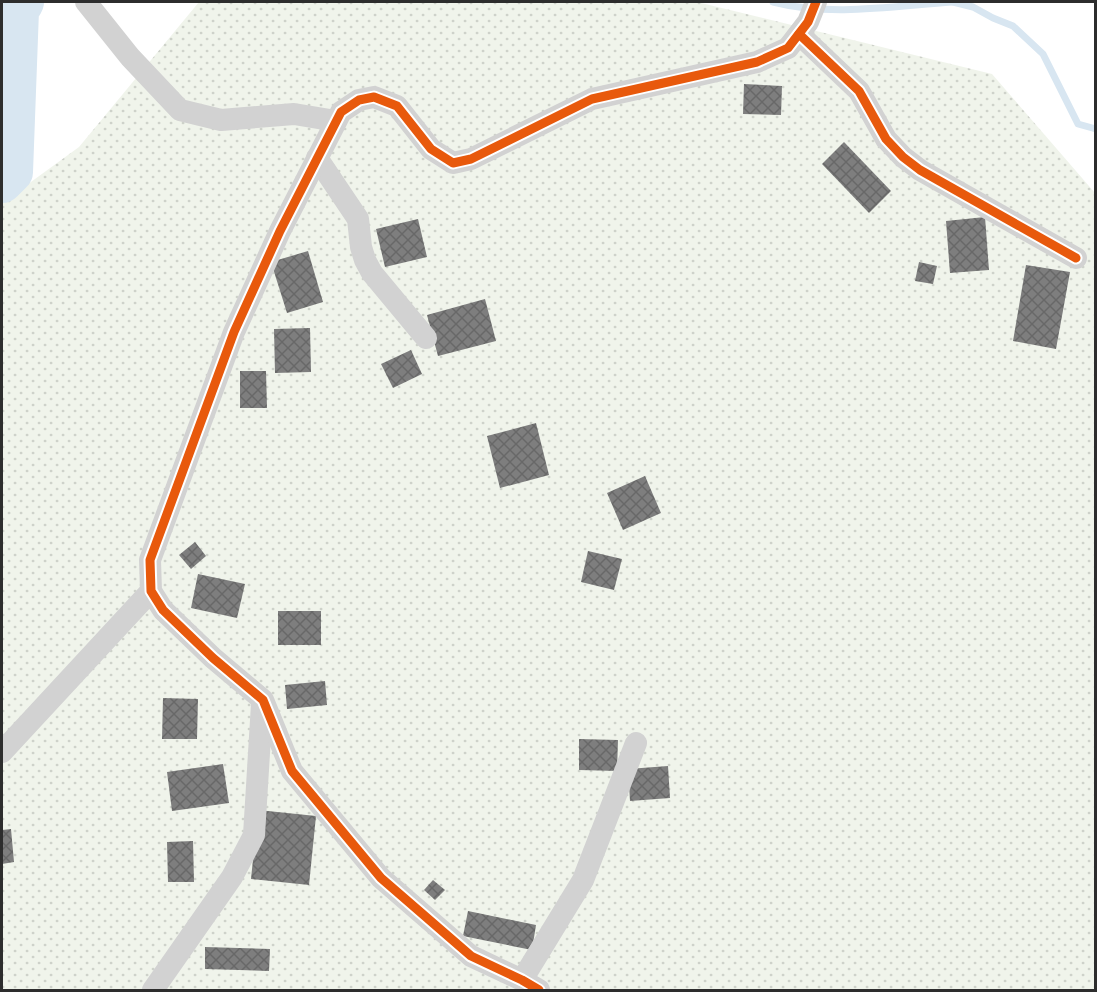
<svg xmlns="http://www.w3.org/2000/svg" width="1097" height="992" font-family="Montserrat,sans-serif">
<defs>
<pattern id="grass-dots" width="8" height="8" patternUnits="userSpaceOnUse" patternTransform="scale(1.5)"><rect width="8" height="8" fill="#f0f4eb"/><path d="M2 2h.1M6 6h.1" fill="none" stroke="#ced2ca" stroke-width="1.8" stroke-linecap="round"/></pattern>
<pattern id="building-cross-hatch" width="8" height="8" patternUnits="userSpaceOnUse" patternTransform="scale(1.5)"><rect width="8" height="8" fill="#7e7e7e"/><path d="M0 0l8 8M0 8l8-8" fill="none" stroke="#686868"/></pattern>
</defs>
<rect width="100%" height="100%" fill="#fff"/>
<polygon fill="url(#grass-dots)" points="199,2 697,2 992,74 1095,193 1095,990 2,990 2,203 79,147"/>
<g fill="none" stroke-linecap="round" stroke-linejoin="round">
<g stroke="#d8e6f1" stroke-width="7">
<path d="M773,2C831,17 894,6 952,2"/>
<polyline points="953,2 973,7 993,18 1013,26 1043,54 1078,124 1096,129"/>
</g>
<polyline stroke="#d8e6f1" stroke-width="42" points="2,182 12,172 18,10 23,2"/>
</g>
<g fill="url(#building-cross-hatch)">
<polygon points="744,84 782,86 781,115 743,114"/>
<polygon points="844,142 891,191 869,213 822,164"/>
<polygon points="985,217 989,270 950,273 946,221"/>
<polygon points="418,219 427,257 385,267 376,229"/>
<polygon points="308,251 323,302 287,313 271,262"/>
<polygon points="919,262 937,266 933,284 915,281"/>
<polygon points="1026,265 1070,272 1056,349 1013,341"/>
<polygon points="485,299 496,341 438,356 427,315"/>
<polygon points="310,328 311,372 275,373 274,329"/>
<polygon points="411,350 422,374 393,388 381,364"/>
<polygon points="240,371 266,371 267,408 240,408"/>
<polygon points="536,423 549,475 500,488 487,436"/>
<polygon points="645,476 661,513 623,530 607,493"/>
<polygon points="195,542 206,556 191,569 179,555"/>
<polygon points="588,551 622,559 614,590 581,582"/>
<polygon points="198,574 245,584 237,618 191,608"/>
<rect x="278" y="611" width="43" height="34"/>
<polygon points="325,681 327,705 287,709 285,685"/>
<polygon points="163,698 198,699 197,739 162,739"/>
<polygon points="579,739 618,740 617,771 579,770"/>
<polygon points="223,764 229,803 172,811 167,772"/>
<polygon points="668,766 670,798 630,801 628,769"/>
<polygon points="258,810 316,816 309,885 251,879"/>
<polygon points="11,829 14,862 2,864 2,830"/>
<polygon points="193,841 194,882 168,882 167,842"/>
<polygon points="433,880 445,890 435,900 424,890"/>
<polygon points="468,911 536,925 532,950 463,936"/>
<polygon points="205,947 270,949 269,971 205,969"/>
</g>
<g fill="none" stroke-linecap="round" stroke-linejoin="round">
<g stroke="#d2d2d2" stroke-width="22">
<polyline points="86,2 130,57 180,110 221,120 294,114 336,121"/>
<polyline points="799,34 859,91 886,139 903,157 920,170 1076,258"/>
<polyline points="317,158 358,219 361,247 365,260 372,273 426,338"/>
<polyline points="2,752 151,591"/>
<polyline points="522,980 583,880 636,743"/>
<polyline points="153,990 232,877 254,835 262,704"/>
<polyline points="539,990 522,980 471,956 381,878 292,771 263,700 213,658 163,610 151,591 150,560 234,332 280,231 341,112 359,100 374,97 397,106 431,149 453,163 471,159 592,99 757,62 788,48 808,22 816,2"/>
</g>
<g stroke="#fff" stroke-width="13">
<g id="cycleway">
<polyline points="799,34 859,91 886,139 903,157 920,170 1076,258"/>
<polyline points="539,990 522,980 471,956 381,878 292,771 263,700 213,658 163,610 151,591 150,560 234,332 280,231 341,112 359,100 374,97 397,106 431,149 453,163 471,159 592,99 757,62 788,48 808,22 816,2"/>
</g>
</g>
<use href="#cycleway" stroke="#e8590c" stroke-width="9"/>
</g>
<rect width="1097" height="992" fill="none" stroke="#2d2d2d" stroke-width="6"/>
</svg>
